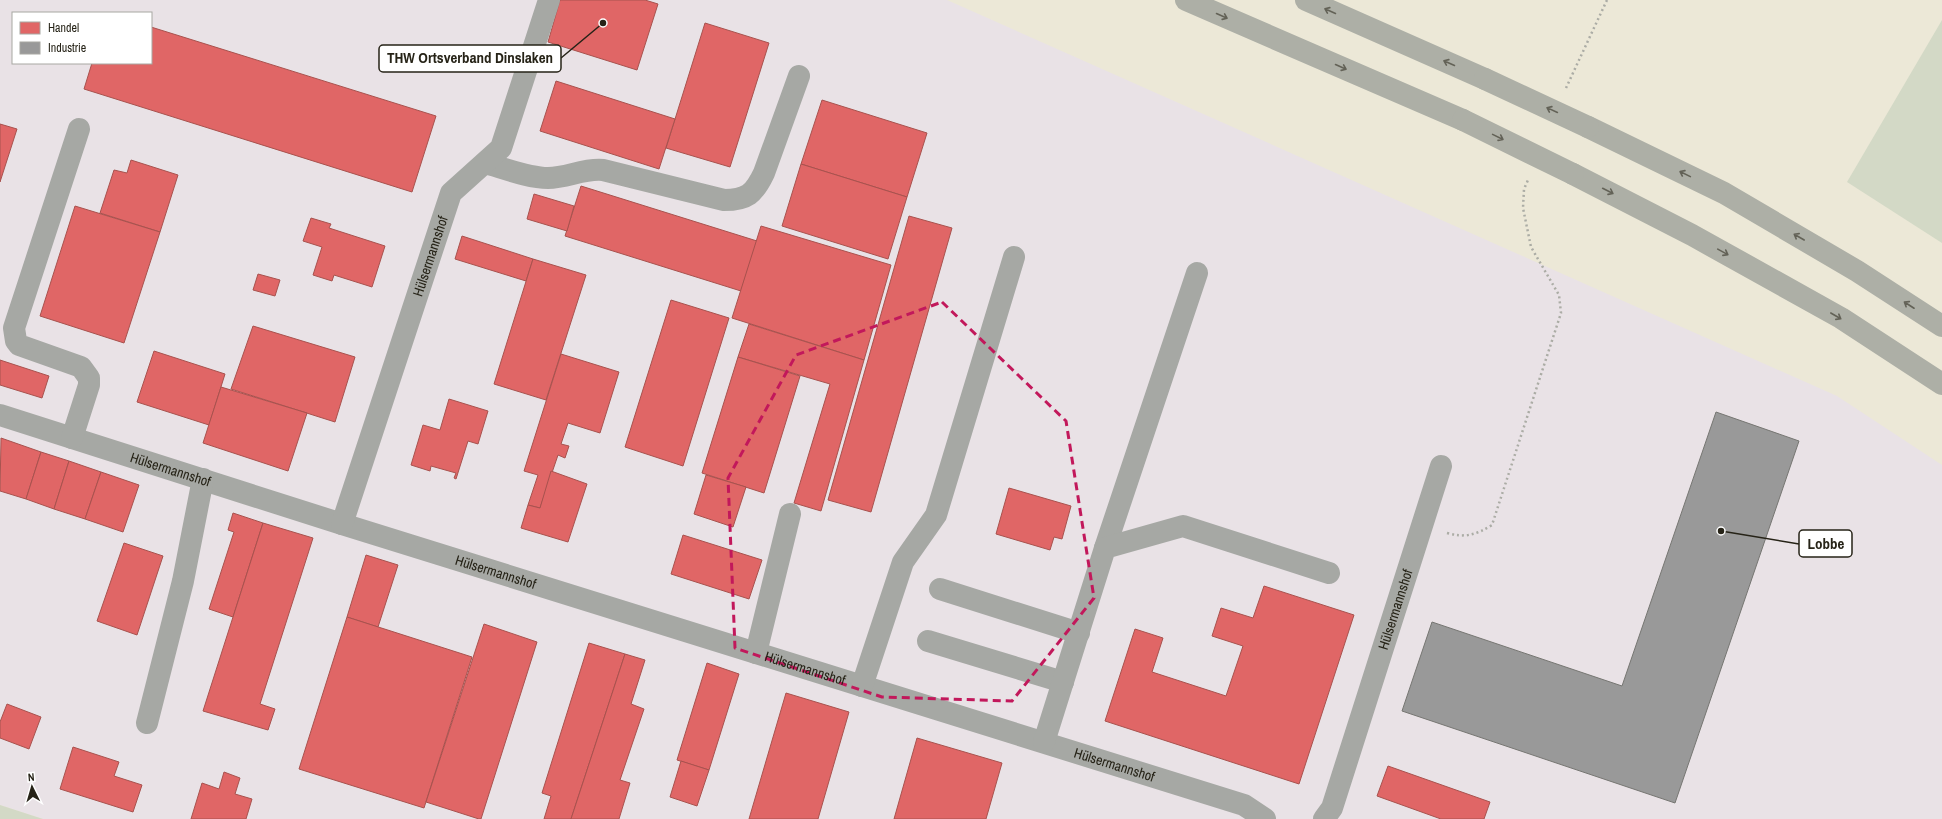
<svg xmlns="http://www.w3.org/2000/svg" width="1942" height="819" font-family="'Archivo Narrow',sans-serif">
<rect width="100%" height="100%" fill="#ece8d7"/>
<path fill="#e9e2e6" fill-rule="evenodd" d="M0,0H947L1837,396L1942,465V819H43L0,805ZM13,13H151V63H13Z"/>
<g fill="#d3d9c6">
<polygon points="1942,20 1942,243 1847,182"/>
<polygon points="0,805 43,819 0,819"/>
</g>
<g fill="#e06666" stroke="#a8524e">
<polygon points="560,0 645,0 658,4 637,70 548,42"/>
<polygon points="705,23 769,43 730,167 666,148"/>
<polygon points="151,27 436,116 412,192 84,89 92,63 151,63"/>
<polygon points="556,81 675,119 659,169 540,131"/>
<polygon points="822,100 927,133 907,197 801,164"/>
<polygon points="0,124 17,129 0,182"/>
<polygon points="131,160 178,175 160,232 100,213 114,170 127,173"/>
<polygon points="801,164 907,197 888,259 782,226"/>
<polygon points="581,186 757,241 741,291 565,236"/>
<polygon points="534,194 574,206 567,231 527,219"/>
<polygon points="75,206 160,232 124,343 40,316"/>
<polygon points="909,216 952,228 871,512 828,500"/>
<polygon points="311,218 331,224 329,228 385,246 372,287 334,275 332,281 313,275 322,247 303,241"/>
<polygon points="761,226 891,265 864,360 732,318"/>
<polygon points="462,236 533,259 526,281 455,259"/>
<polygon points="533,259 586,275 546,400 494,384"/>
<polygon points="258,274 280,280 275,296 253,290"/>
<polygon points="671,300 729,318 683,466 625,447"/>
<polygon points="749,324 864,360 821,511 794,503 830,384 738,357"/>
<polygon points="253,326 355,357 335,422 231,389"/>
<polygon points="154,351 225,374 209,425 137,402"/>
<polygon points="561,354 619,372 600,433 568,423 561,444 569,446 565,458 558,455 540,508 528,505 538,475 524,471"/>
<polygon points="738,357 800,376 764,493 702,473"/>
<polygon points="0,360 49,376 42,398 0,385"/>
<polygon points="221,387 307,413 288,471 203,443"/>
<polygon points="449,399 488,411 478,444 468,441 456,479 454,478 456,473 431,466 430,471 411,465 423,425 440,430"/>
<polygon points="1,438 41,452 26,499 0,491"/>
<polygon points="41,452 69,461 54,509 26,499"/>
<polygon points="69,461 101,472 85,519 54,509"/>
<polygon points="551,471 587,484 568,542 521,528 528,505 540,508"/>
<polygon points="101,472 139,485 123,532 85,519"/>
<polygon points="706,475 746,487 733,527 694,514"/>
<polygon points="1009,488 1071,506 1062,539 1054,537 1050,550 996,534"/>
<polygon points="233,513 263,523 233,617 209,609 234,532 228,530"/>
<polygon points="263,523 313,538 260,704 275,709 268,730 203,711"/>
<polygon points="683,535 762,560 749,599 671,574"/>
<polygon points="124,543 163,556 137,635 97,621"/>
<polygon points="366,555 398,565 378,627 347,617"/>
<polygon points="1264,586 1354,615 1299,784 1105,721 1135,629 1163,638 1152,672 1226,696 1243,646 1212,636 1221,608 1253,618"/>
<polygon points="347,617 472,657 424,808 299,769"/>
<polygon points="484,624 537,642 481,819 479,819 426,802"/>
<polygon points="589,643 625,654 571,819 544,819 551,796 542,793"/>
<polygon points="625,654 645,660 631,704 644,709 620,780 630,783 619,819 571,819"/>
<polygon points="707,663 739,674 709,770 677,760"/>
<polygon points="786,693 849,712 818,819 749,819"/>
<polygon points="7,704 41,717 29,749 0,738 0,722"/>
<polygon points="917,738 1002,763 986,819 894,819"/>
<polygon points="73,747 119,762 114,776 142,785 133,812 60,789"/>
<polygon points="681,761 709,770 697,806 670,797"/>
<polygon points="1388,766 1490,802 1484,819 1441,819 1377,796"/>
<polygon points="224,772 240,778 235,794 252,799 246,819 191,819 202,783 219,789"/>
</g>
<polygon fill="#999" stroke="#767672" points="1716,412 1799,441 1675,803 1402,711 1432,622 1622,686"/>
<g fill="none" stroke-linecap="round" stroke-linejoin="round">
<g stroke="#abaca5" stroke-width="2.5" stroke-dasharray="2 3" stroke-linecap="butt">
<polyline points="1566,88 1607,0"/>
<path d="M1447,533C1465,538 1476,535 1492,525L1561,313L1559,295L1531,247L1523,208L1524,189L1528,180"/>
</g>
<g stroke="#a6a8a4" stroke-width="22">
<path d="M485,163C503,168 529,178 548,178C567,178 584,168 603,170L724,200C747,200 754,194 764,173L799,76"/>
<path id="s1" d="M0,415L342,524L1244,805L1265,819"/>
<polyline points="72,438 89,385 89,378 81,367 19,345 16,341 14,328 79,129"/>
<path id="s2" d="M342,524L451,193L501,148L549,0"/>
<polyline points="1105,548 1197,273"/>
<polyline points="940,589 1079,633"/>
<polyline points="928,641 1063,682"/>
<polyline points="756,653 790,514"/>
<polyline points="862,686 903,562 936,515 1014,257"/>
<polyline points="147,723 183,581 203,479"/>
<polyline points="1044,742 1105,548 1183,526 1329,573"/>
<path id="s3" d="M1324,819L1332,808L1441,466"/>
</g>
<g stroke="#adafa6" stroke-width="22">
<polyline points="1186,0 1463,120"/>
<polyline points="1306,0 1485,79"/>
<polyline points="1588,127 1724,193 1857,271 1942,326"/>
<polyline points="1573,174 1692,235 1841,318 1942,384"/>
</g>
<g stroke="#adafa6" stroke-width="22">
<polyline points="1485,79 1588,127"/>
<polyline points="1463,120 1573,174"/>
</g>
</g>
<defs><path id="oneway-shaft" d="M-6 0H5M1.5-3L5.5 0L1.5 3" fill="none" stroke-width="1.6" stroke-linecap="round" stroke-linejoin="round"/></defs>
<g stroke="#636257">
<use href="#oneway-shaft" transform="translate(1330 11) rotate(-156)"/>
<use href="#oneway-shaft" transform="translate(1222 16) rotate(24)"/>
<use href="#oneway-shaft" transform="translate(1449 63) rotate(-156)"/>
<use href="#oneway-shaft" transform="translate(1341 67) rotate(24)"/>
<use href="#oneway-shaft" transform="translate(1552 110) rotate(-155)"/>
<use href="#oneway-shaft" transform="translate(1498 137) rotate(26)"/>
<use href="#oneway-shaft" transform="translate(1685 174) rotate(-154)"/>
<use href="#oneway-shaft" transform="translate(1608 191) rotate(27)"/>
<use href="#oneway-shaft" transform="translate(1799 237) rotate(-150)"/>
<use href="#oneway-shaft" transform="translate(1723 252) rotate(29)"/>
<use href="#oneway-shaft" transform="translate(1909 305) rotate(-147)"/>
<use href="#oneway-shaft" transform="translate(1836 316) rotate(30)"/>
</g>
<path fill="none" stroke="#c2185b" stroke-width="3" stroke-dasharray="8 5" stroke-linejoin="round" d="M942,302L1066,421L1094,598L1012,701L882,697L735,648L728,478L796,355Z"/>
<g text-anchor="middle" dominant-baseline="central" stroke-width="4" stroke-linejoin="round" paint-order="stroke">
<g font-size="14" fill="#262317" stroke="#fff">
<text stroke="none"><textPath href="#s2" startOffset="282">Hülsermannshof</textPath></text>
<text stroke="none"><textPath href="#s1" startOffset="179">Hülsermannshof</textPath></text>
<text stroke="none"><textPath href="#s1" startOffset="520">Hülsermannshof</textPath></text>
<text stroke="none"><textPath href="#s3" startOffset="222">Hülsermannshof</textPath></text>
<text stroke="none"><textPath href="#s1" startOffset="844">Hülsermannshof</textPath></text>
<text stroke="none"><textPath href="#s1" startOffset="1168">Hülsermannshof</textPath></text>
</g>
</g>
<path fill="none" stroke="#262317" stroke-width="1.5" d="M603 23L561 58M1721 531L1799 544"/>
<g fill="#262317" stroke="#fff" stroke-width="1.5">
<circle cx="603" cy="23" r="4"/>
<circle cx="1721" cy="531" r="4"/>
</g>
<g fill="#fff" stroke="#262317" stroke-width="1.5">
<rect x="379" y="45" width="182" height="27" rx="4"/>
<rect x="1799" y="530" width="53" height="27" rx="4"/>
</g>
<g font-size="15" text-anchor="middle" font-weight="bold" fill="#262317">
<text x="470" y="63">THW Ortsverband Dinslaken</text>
<text x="1826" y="549">Lobbe</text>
</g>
<rect x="12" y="12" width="140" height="52" fill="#ffffff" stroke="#a8a7a2"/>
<rect x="20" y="22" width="20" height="12" fill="#e06666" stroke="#a8a7a2"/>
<text x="48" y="32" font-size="12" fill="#262317">Handel</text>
<rect x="20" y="42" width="20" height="12" fill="#999999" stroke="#a8a7a2"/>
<text x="48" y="52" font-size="12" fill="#262317">Industrie</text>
<g transform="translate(32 787) rotate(355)" stroke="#ffffff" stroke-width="3" paint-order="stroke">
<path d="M0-3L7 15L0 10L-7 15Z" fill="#262317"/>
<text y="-6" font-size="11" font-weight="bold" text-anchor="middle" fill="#262317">N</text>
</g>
</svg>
